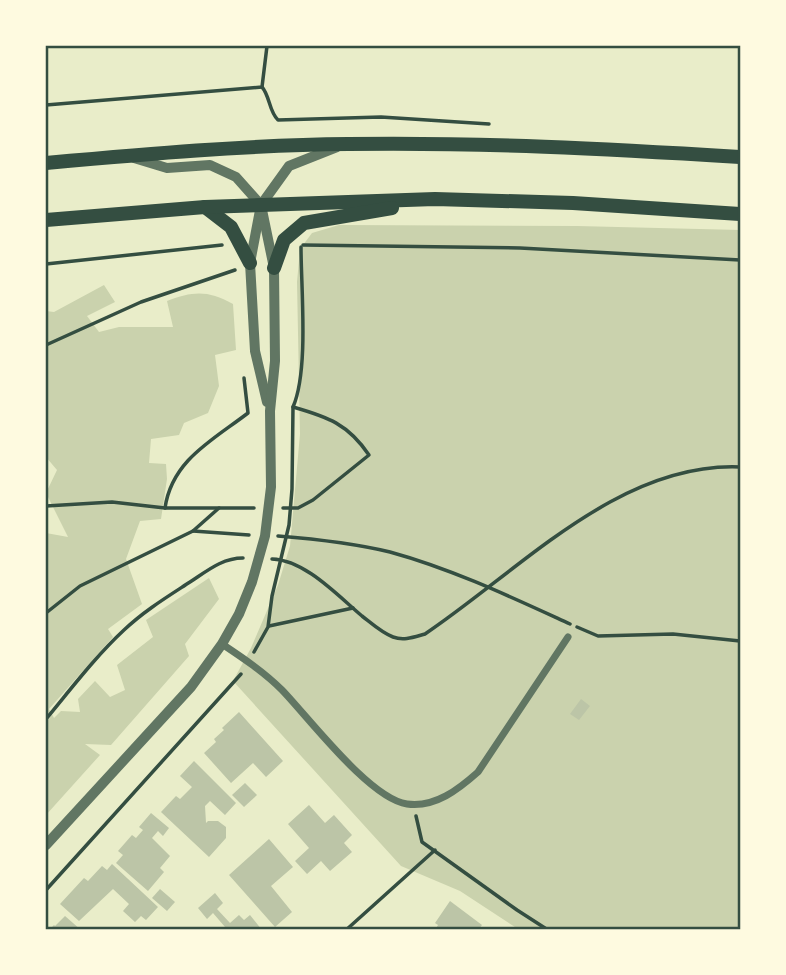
<svg xmlns="http://www.w3.org/2000/svg" width="786" height="975" font-family="Jost,sans-serif">
<rect width="100%" height="100%" fill="#e9edc9"/>
<g fill="#cad2ad">
<polygon points="339,225 577,226 740,230 740,929 518,929 460,891 401,866 233,681 251,648 278,585 290,546 300,434 297,282 300,249 312,233"/>
<path d="M104,285L115,302L87,316L99,332L119,327H173L167,301C193,291 208,290 233,304L236,350L215,355L219,386L208,413L184,423L179,435L151,439L149,463L166,464L167,479L161,519L140,521L126,559L142,604L108,629L113,637L49,709L54,718L61,711L80,712L78,699L95,681L110,697L125,690L117,665L153,637L146,620L209,578L219,599L185,644L189,656L111,745L85,744L100,755L46,815V533L68,537L46,493L57,470L46,457V311L54,312Z"/>
</g>
<g fill="#bcc5a7">
<polygon points="581,699 590,706 579,720 570,714"/>
<polygon points="239,712 283,761 266,777 253,763 231,783 204,753 216,742 214,739 224,730 222,728"/>
<polygon points="194,761 236,803 225,815 210,801 205,806 206,823 208,821 218,821 226,827 226,838 209,857 161,812 176,796 180,799 192,787 180,776"/>
<polygon points="245,783 257,795 244,807 232,795"/>
<polygon points="309,805 325,823 334,815 352,835 344,843 352,852 330,871 321,861 307,874 295,861 309,848 288,824"/>
<polygon points="151,813 169,828 163,836 158,831 152,838 170,856 160,868 164,872 148,891 116,863 123,855 118,851 132,835 136,838 143,830 139,827"/>
<polygon points="269,839 293,867 271,886 292,912 275,927 229,875"/>
<polygon points="112,864 158,907 146,920 141,916 135,922 123,911 129,904 113,889 79,921 60,904 84,878 88,881 102,866 107,870"/>
<polygon points="160,889 175,902 167,911 152,898"/>
<polygon points="215,893 223,903 217,909 230,923 239,915 244,920 250,915 262,930 223,930 225,927 213,913 207,919 198,908"/>
<polygon points="450,901 482,925 478,930 435,930 438,925 435,923"/>
<polygon points="65,916 81,930 49,930 54,925 55,926"/>
</g>
<g fill="none" stroke-linecap="round" stroke-linejoin="round">
<g stroke="#344e41" stroke-width="3.5">
<path d="M262,87C270,96 269,112 278,120L381,117L489,124"/>
<polyline points="46,105 262,87 267,46"/>
<polyline points="303,245 520,248 740,260"/>
<polyline points="46,264 222,245"/>
<polyline points="46,345 141,302 235,270"/>
<path d="M244,378L248,413C213,440 172,460 165,508H254"/>
<polyline points="46,506 112,502 165,508"/>
<path d="M283,508H298L313,500L369,455C348,424 328,417 293,407"/>
<polyline points="193,531 249,535"/>
<path d="M278,536C315,539 353,543 390,552C452,569 511,597 570,624"/>
<path d="M272,559C305,560 337,595 362,616C371,623 382,633 393,637C404,641 414,637 425,634C519,571 619,462 740,467"/>
<polyline points="46,613 80,586 193,531 219,508"/>
<polyline points="269,626 353,608"/>
<polyline points="577,627 598,636 673,634 740,641"/>
<path d="M254,652L268,627L272,596L289,525L292,489L293,407C309,370 301,289 301,247"/>
<path d="M46,719C71,689 95,657 124,630C144,611 167,597 190,582C207,571 222,558 243,558"/>
<polyline points="416,816 422,842 517,910 548,930"/>
<polyline points="46,890 241,674"/>
<polyline points="346,930 435,850"/>
</g>
<path stroke="#617663" stroke-width="7" d="M222,644C243,658 264,672 282,690C309,718 370,799 407,804C435,808 459,789 478,772L568,637"/>
<g stroke="#617663" stroke-width="10">
<polyline points="267,402 255,351 250,263 261,205 289,166 337,147"/>
<polyline points="46,845 191,687 222,644 239,614 252,582 265,536 271,487 270,411 275,361 274,268 261,205 236,177 210,165 167,168 134,158"/>
</g>
<g stroke="#344e41" stroke-width="14">
<path d="M46,163C146,154 247,145 348,144C479,142 610,149 740,157"/>
<polyline points="205,207 231,227 250,263"/>
<polyline points="46,220 205,207 435,199 573,203 740,214"/>
<polyline points="274,268 284,240 304,223 392,208"/>
</g>
</g>
<rect width="786" height="975" fill="none" stroke="#fefae0" stroke-width="94"/>
<rect x="47" y="47" width="692" height="881" fill="none" stroke="#344e41" stroke-width="2.5"/>
</svg>
